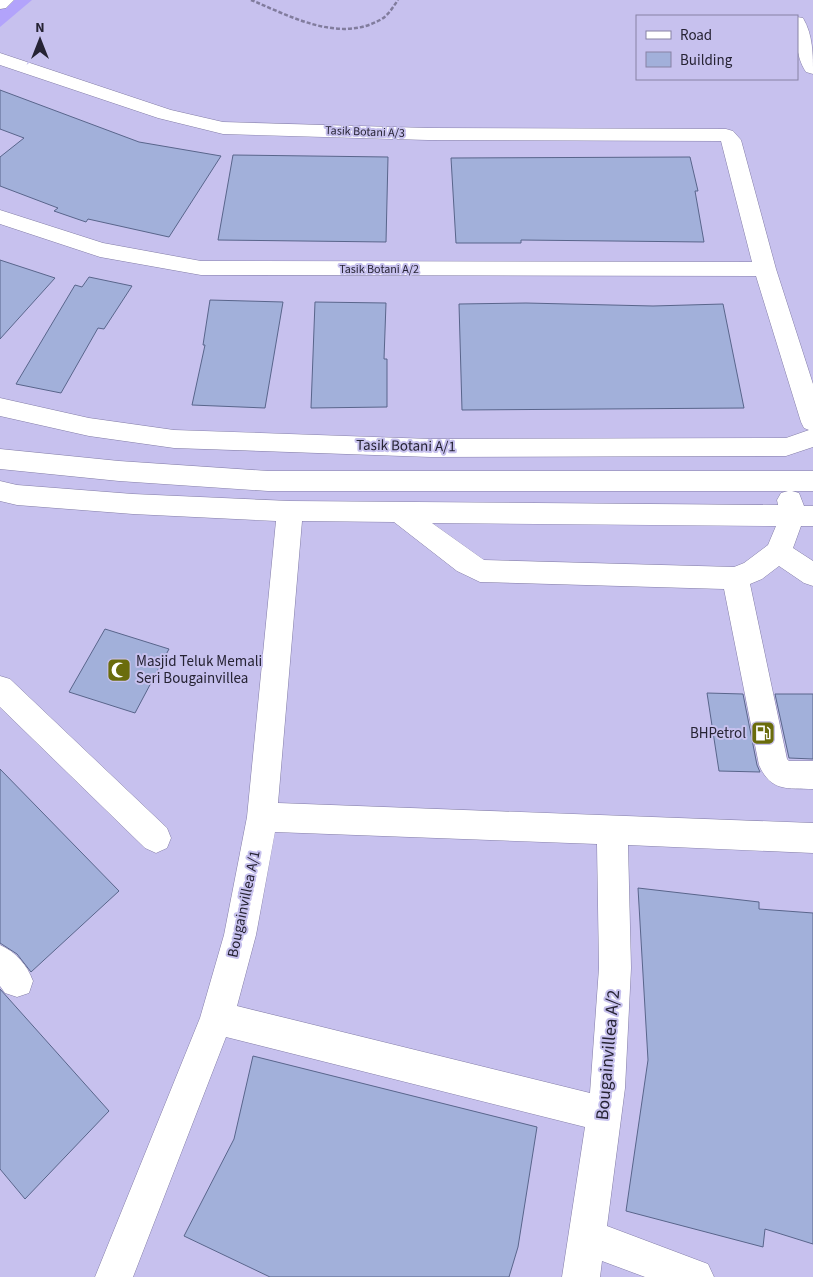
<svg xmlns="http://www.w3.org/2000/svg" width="813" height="1277" font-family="'Source Sans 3',sans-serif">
<rect width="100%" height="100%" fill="#c7c1ee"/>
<polygon fill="#b2a3fb" points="0,0 32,0 0,27"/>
<g fill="#a2b0da" stroke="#59658b">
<polygon points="0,90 139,142 221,156 169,237 88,219 86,222 54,211 58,208 0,186 0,157 24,138 0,129"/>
<polygon points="233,155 388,157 386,242 218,240"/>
<polygon points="690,157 698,191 695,191 704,242 521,240 521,243 456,243 451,158"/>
<polygon points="0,260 55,278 0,339"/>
<polygon points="89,277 132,286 104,329 98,328 61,393 16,384 75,285 82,287"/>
<polygon points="210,300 283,302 265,408 192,405 205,345 203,345"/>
<polygon points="315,302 386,303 384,359 387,359 387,407 311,408"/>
<polygon points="526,303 653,306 723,304 744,408 462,410 459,304"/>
<polygon points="105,629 169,649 135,713 69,692"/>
<polygon points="707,693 743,694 757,765 760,772 719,771"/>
<polygon points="775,694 813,694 813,759 789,758"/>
<polygon points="0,769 119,891 31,972 17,954 0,943"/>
<polygon points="638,888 759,902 759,909 813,913 813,1244 765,1229 763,1247 626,1211 648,1060"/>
<polygon points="0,989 109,1111 25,1199 0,1169"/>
<polygon points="253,1056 537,1127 518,1247 509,1277 270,1277 184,1236 234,1139"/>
</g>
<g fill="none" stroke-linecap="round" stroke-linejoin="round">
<g stroke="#837da7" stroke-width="1">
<g id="minor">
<polygon points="0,0 14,0 6,8 0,9"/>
<polygon points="0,53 171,110 223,122 428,128 726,129 733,131 741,140 776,269 813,384 813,447 786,456 431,457 174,448 89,436 0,416 0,398 89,418 174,430 431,439 786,438 809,430 804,428 801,422 756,276 201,275 100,257 0,224 0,210 103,243 201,261 752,262 721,141 428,140 223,134 158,118 0,65"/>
<path d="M0,449L119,461L268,471H813V491H792L799,493L804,506H813V526H801L793,548L813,561V586L804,583L779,566L762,579L750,584L787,759L789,761H813V789C787,788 771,792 759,765L724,589L480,582L457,571L394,522L302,521L278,803L813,823V853L628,845L631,968L625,1088L607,1226L708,1264L714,1277H645L602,1261L600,1277H562L585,1127L226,1037L133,1277H95L200,1018L224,935L247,817L276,521L133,514L17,505L0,501V481L17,485L133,494L290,501L778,505L777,500L781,493L788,491H268L119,481L0,469ZM432,523L776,526L768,545L744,563L734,567L484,560ZM275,832L597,844L599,968L590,1093L237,1006L256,935Z"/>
<polygon points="0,676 10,679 167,828 171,838 167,848 156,853 145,848 0,707"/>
<path d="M0,945C16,952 27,965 33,981L29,993L17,997L5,993L0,986Z"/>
</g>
</g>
<g stroke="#837da7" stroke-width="1">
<path id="major" d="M797,17L803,18C813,35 813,54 813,74L806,72C795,56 796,35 797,17Z"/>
</g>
<path stroke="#817c9d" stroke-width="2.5" stroke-dasharray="4 2" stroke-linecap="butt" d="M251,0C290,16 338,43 380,20C388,16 393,7 398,0"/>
<use href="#minor" fill="#fff" fill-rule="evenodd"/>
<use href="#major" fill="#fff" fill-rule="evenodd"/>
</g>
<defs>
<g id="mosque-square" transform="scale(1.25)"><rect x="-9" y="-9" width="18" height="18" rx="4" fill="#6a6c0c" stroke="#c7c1ee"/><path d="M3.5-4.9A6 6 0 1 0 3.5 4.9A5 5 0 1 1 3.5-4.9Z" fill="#fff"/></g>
<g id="fuel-square" transform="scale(1.25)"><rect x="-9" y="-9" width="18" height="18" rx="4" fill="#6a6c0c" stroke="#c7c1ee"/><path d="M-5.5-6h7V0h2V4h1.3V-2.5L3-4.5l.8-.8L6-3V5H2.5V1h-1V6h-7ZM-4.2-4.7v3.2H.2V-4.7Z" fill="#fff"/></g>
</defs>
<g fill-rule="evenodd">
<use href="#mosque-square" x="119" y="670"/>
<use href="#fuel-square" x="763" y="733"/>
</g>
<g text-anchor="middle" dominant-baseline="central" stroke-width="4" stroke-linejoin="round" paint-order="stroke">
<g font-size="12" fill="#262334" stroke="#c7c1ee">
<text transform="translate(365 132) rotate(2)">Tasik Botani A/3</text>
<text x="379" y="269">Tasik Botani A/2</text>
</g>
<g font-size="15" fill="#262334" stroke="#c7c1ee">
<text transform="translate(406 446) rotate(1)">Tasik Botani A/1</text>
<text transform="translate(244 904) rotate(-78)">Bougainvillea A/1</text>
</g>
<g font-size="15" fill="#262334" stroke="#c7c1ee" text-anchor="start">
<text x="136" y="661">Masjid Teluk Memali<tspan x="136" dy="17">Seri Bougainvillea</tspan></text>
<text x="746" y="733" text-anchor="end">BHPetrol</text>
</g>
<g font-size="18" fill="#262334" stroke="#c7c1ee">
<text transform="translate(608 1055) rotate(-85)">Bougainvillea A/2</text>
</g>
</g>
<rect x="636" y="15" width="162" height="65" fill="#c7c1ee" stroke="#8782a4"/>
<rect x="646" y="31" width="25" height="8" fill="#ffffff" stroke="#8782a4"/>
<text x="680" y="40" font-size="15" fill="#262334">Road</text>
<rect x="646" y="52" width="25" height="15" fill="#a2b0da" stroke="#8782a4"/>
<text x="680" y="65" font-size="15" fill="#262334">Building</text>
<g transform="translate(40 40)" stroke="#c7c1ee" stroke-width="4" paint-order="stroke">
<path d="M0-4L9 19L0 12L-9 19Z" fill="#262334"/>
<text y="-8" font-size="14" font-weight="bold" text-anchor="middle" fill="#262334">N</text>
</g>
</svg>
